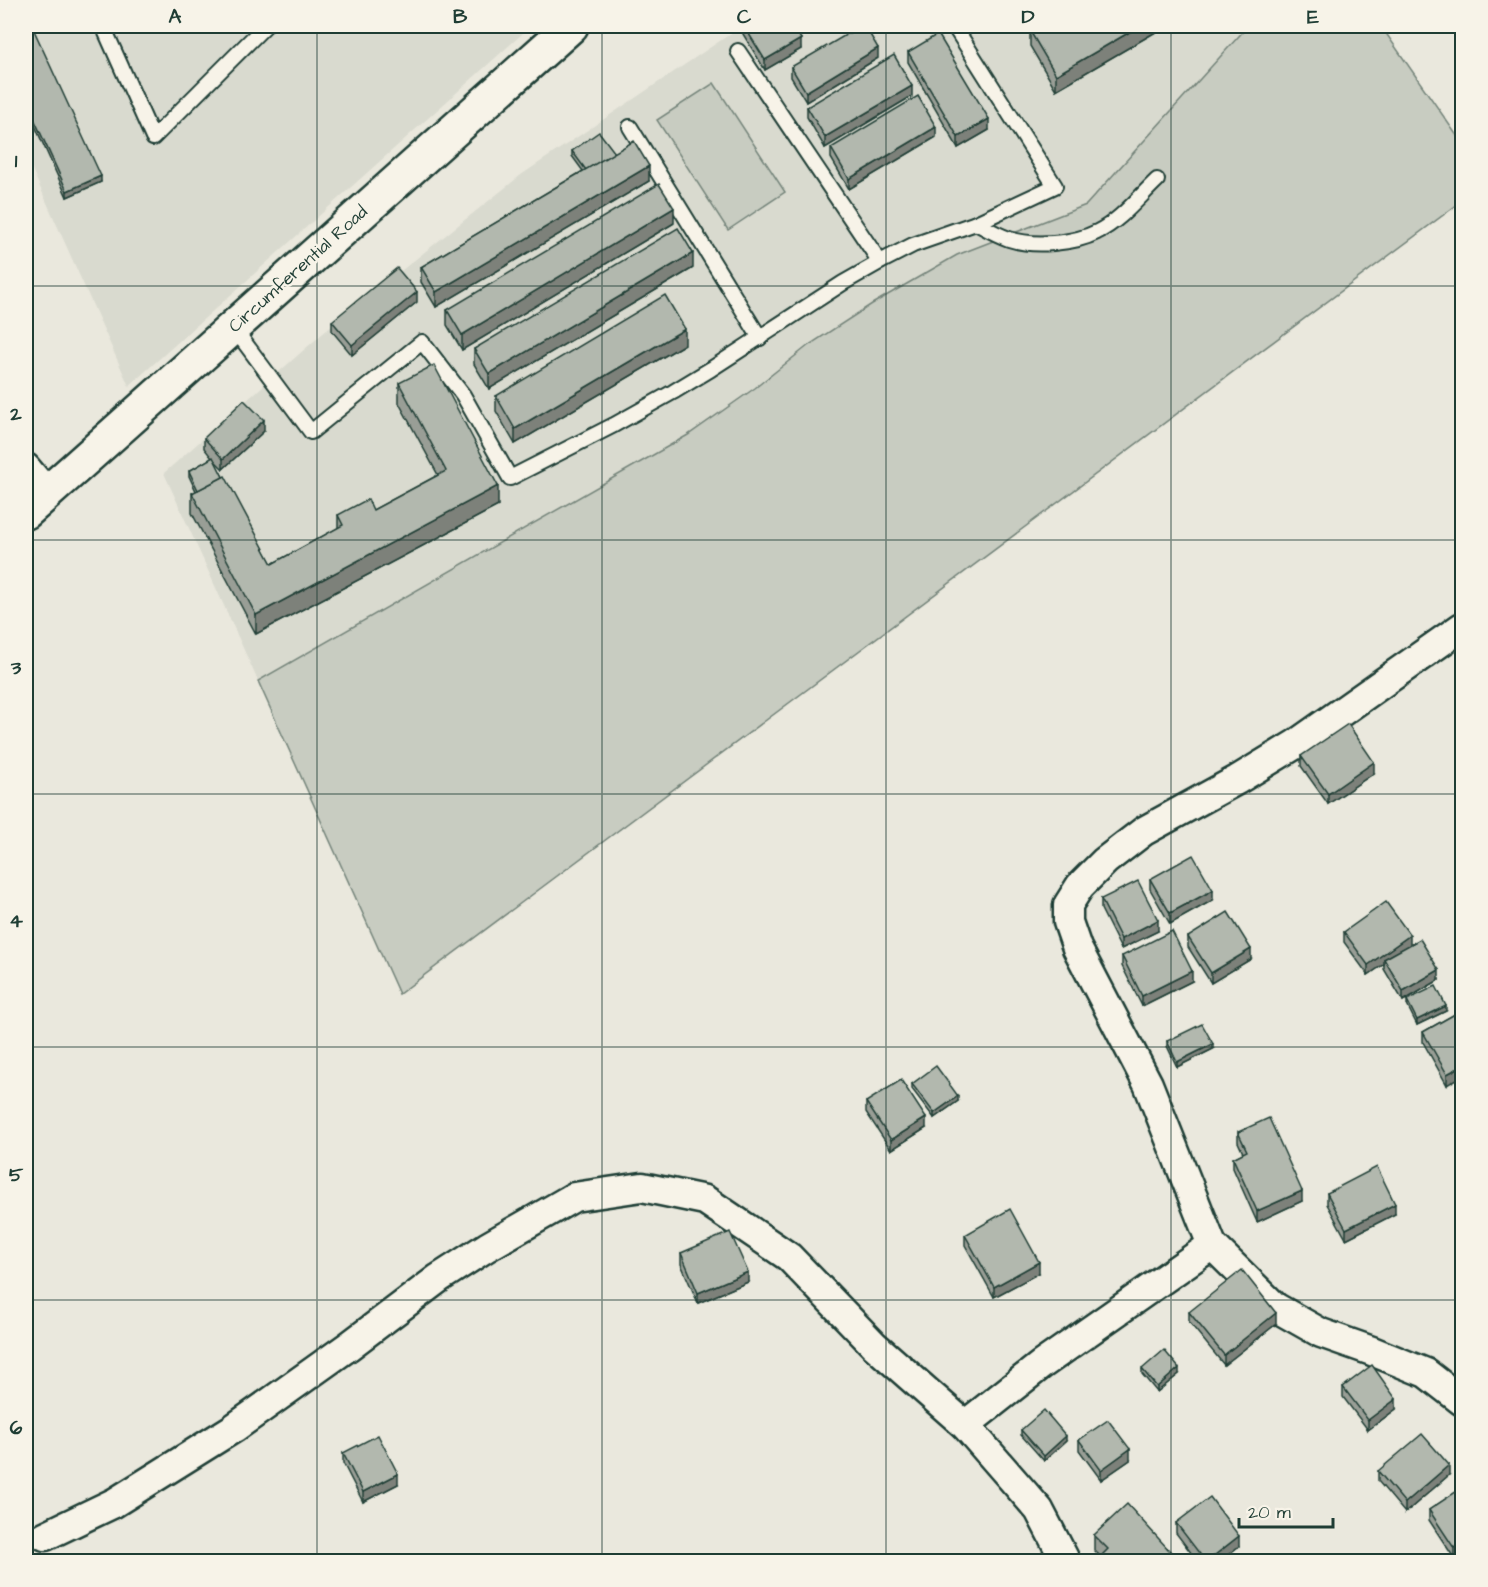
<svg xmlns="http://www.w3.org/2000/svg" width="1488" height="1587" font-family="'Architects Daughter',sans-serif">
<rect width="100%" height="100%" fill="#eae8dd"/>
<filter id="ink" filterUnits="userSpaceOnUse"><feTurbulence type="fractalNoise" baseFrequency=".0167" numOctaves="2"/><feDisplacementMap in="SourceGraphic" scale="12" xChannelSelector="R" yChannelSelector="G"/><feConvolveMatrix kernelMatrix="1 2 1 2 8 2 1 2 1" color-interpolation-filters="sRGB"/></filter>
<g filter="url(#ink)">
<g fill="#d9dacf">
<polygon points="26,26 531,26 129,386 26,156"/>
<polygon points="742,26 1248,26 1086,205 957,255 872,304 809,345 755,388 688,435 258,681 164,473 322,334 521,175"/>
</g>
<g fill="#c8ccc1" stroke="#74847a" stroke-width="1.5">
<polygon points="1248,26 1381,26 1462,143 1462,201 399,994 258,681 688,435 755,388 809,345 872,304 957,255 1086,205"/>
<polygon points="714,83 785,192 728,230 657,120"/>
</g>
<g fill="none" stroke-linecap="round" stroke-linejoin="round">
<g stroke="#1f3d34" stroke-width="18">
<g id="lane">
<polyline points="103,26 153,138 265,26"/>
<polyline points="738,51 880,262"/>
<polyline points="630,127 760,338"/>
<path d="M976,223C987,229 997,235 1009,239C1033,247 1074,244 1097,232C1120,221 1138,198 1157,180"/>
<polyline points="233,327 311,432 422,342 463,395 510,478 614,425 673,392 711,369 843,283 880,262 913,245 976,223 1055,186 954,26"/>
</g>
</g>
<g stroke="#1f3d34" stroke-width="33">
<g id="street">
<polyline points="26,468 47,493"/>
<polyline points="1462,627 1296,744 1237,780 1144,831 1105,861 1080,886 1068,905 1068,922 1077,948 1148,1084 1212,1245 1275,1307 1321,1333 1372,1351 1426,1373 1462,1401"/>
<polyline points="965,1425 1041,1365 1212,1245"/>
<polyline points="45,1536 114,1503 234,1428 349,1346 439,1278 487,1247 574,1197 642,1187 705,1200 789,1257 874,1345 965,1425 1039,1510 1066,1562"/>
</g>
</g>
<g stroke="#1f3d34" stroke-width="38">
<polyline id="secondary" points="26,512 571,26"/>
</g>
<use href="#lane" stroke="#f7f3e8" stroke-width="14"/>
<use href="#street" stroke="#f7f3e8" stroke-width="28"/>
<use href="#secondary" stroke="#f7f3e8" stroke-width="33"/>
</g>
<g fill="#999e96" stroke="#1f3d34" stroke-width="1.5">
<polygon points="26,26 101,182 67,197 26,106"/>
<polygon points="743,26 793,26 801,49 765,70 743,34"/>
<polygon points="1166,26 1056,90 1030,46 1030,31"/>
<polygon points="908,52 989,130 958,148 908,62"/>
<polygon points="878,58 806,102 791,77 791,67"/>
<polygon points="912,96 825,148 807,117 807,107"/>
<polygon points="936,137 849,189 831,158 831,148"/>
<polygon points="572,151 615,153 649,181 436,307 421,282 421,267 583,171 572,156"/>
<polygon points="674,223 462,350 447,325 447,310"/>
<polygon points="693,268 489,389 474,364 474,349"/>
<polygon points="417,302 352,355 332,331 332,321"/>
<polygon points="685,344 515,444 496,411 496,396"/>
<polygon points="399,383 498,506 256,634 192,513 192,493 196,491 189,476 189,471 212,458 204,448 204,438 264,431 223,469 213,459 272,564 338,528 338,515 373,510 438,475 399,403"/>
<polygon points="1301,756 1374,773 1328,804 1301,766"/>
<polygon points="1150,879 1213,900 1170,924 1150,889"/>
<polygon points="1101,899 1158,931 1121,949 1101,909"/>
<polygon points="1344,932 1410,945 1439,980 1403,1001 1384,969 1384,964 1368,975 1344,942"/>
<polygon points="1188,937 1251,959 1211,983 1188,947"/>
<polygon points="1122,956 1192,981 1142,1006 1122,966"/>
<polygon points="1407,1000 1446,1011 1417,1025 1407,1005"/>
<polygon points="1462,1010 1447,1085 1423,1042 1423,1032"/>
<polygon points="1167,1041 1213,1049 1177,1067 1167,1046"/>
<polygon points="912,1084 958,1101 934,1118 912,1089"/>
<polygon points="866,1102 926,1128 891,1150 866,1112"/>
<polygon points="1238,1132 1302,1201 1257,1222 1233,1168 1233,1158 1243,1153 1238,1142"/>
<polygon points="1327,1193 1395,1214 1346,1239 1327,1204"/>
<polygon points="965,1235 1039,1273 994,1297 965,1245"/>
<polygon points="681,1253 748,1282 698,1303 681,1264"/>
<polygon points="1189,1312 1276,1324 1224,1365 1189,1322"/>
<polygon points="1142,1369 1179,1374 1157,1392 1142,1374"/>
<polygon points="1343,1387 1396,1409 1368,1430 1343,1397"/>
<polygon points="1021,1430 1066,1441 1044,1461 1021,1435"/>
<polygon points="1079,1440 1130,1460 1101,1480 1079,1450"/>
<polygon points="343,1453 398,1484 363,1502 343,1463"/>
<polygon points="1378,1471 1449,1475 1405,1513 1378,1481"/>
<polygon points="1462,1488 1454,1558 1429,1520 1429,1510"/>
<polygon points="1176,1523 1239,1546 1219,1562 1198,1562 1176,1533"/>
<polygon points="1094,1535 1180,1562 1100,1556 1094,1550"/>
</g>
<g fill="#7d817a" stroke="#1f3d34" stroke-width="1.5">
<polygon points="1020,26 1029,26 1020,31"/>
<polygon points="1140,26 1166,26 1056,90 1056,75"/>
<polygon points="801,39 801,49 765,70 765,60"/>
<polygon points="878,48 878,58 806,102 806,92"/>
<polygon points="912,86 912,96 825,148 825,137"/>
<polygon points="989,119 989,130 958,148 958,137"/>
<polygon points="936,127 936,137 849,189 849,179"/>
<polygon points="649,166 649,181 436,307 436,292"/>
<polygon points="101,176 101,182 67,197 67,191"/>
<polygon points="674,208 674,223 462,350 462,335"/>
<polygon points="693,253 693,268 489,389 489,374"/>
<polygon points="417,292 417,302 352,355 352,345"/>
<polygon points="685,329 685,344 515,444 515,429"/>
<polygon points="264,420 264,431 223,469 223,459"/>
<polygon points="498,486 498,506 256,634 256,615"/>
<polygon points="1374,762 1374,773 1328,804 1328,794"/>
<polygon points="1213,890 1213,900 1170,924 1170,913"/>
<polygon points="1158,920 1158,931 1121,949 1121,939"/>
<polygon points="1410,935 1410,945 1384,959 1384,964 1368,975 1368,965"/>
<polygon points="1251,949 1251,959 1211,983 1211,973"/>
<polygon points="1439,970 1439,980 1403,1001 1403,991"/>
<polygon points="1192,971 1192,981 1142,1006 1142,996"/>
<polygon points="1446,1006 1446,1011 1417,1025 1417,1020"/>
<polygon points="1213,1044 1213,1049 1177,1067 1177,1062"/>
<polygon points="1462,1066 1462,1076 1447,1085 1447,1074"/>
<polygon points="958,1096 958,1101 934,1118 934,1113"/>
<polygon points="926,1118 926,1128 891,1150 891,1140"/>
<polygon points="1302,1191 1302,1201 1257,1222 1257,1211"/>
<polygon points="1395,1204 1395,1214 1346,1239 1346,1229"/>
<polygon points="1039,1262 1039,1273 994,1297 994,1287"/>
<polygon points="748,1272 748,1282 698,1303 698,1293"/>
<polygon points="1276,1313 1276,1324 1224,1365 1224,1355"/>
<polygon points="1179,1368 1179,1374 1157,1392 1157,1387"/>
<polygon points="1396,1399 1396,1409 1368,1430 1368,1420"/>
<polygon points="1066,1436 1066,1441 1044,1461 1044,1456"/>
<polygon points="1130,1449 1130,1460 1101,1480 1101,1470"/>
<polygon points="1449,1465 1449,1475 1405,1513 1405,1503"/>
<polygon points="398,1474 398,1484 363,1502 363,1492"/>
<polygon points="1239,1536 1239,1546 1219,1562 1206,1562"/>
<polygon points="1462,1542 1462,1552 1454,1558 1454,1548"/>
</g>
<g fill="#b2b8ae" stroke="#1f3d34" stroke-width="1.5">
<polygon points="26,26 32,26 101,176 67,191 26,101"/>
<polygon points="744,26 793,26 801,39 765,60"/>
<polygon points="861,26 865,26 878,48 806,92 791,67"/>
<polygon points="1040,26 1140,26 1056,75 1030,31"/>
<polygon points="938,34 989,119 958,137 908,52"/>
<polygon points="894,55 912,86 825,137 807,107"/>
<polygon points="918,96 936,127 849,179 831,148"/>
<polygon points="599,132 615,153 586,170 572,151"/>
<polygon points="634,141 649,166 436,292 421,267"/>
<polygon points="659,184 674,208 462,335 447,310"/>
<polygon points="678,228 693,253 489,374 474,349"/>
<polygon points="397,268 417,292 352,345 332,321"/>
<polygon points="665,295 685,329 515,429 496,396"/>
<polygon points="434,365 498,486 256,615 192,493 225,476 272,564 343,525 338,515 368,499 373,510 446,471 399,383"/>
<polygon points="244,400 264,420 223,459 204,438"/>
<polygon points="213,457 223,477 198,490 189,471"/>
<polygon points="1348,724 1374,762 1328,794 1301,756"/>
<polygon points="1193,855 1213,890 1170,913 1150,879"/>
<polygon points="1138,881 1158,920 1121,939 1101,899"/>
<polygon points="1386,902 1410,935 1368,965 1344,932"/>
<polygon points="1228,912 1251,949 1211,973 1188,937"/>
<polygon points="1172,931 1192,971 1142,996 1122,956"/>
<polygon points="1420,939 1439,970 1403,991 1384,959"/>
<polygon points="1436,986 1446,1006 1417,1020 1407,1000"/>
<polygon points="1462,1010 1462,1066 1447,1074 1423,1032"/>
<polygon points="1202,1024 1213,1044 1177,1062 1167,1041"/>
<polygon points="936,1066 958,1096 934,1113 912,1084"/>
<polygon points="901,1080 926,1118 891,1140 866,1102"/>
<polygon points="1269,1118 1302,1191 1257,1211 1233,1158 1247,1151 1238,1132"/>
<polygon points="1377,1167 1395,1204 1346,1229 1327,1193"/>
<polygon points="1010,1209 1039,1262 994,1287 965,1235"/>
<polygon points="730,1232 748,1272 698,1293 681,1253"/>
<polygon points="1242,1270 1276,1313 1224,1355 1189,1312"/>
<polygon points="1164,1350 1179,1368 1157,1387 1142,1369"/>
<polygon points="1372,1365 1396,1399 1368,1420 1343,1387"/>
<polygon points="1044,1410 1066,1436 1044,1456 1021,1430"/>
<polygon points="1108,1420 1130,1449 1101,1470 1079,1440"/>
<polygon points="1422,1434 1449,1465 1405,1503 1378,1471"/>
<polygon points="378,1435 398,1474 363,1492 343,1453"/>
<polygon points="1462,1488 1462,1542 1454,1548 1429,1510"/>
<polygon points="1210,1497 1239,1536 1206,1562 1176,1523"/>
<polygon points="1127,1504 1180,1562 1095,1562 1108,1549 1094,1535"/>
<polygon points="1462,1556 1462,1562 1454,1562"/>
</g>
</g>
<path fill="none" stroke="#1f3d34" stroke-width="1.5" stroke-opacity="0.55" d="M317,26V1562M602,26V1562M886,26V1562M1171,26V1562M26,286H1462M26,540H1462M26,794H1462M26,1047H1462M26,1300H1462"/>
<g text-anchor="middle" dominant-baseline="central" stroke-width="5" stroke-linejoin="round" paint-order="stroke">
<g font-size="18" fill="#1f3d34" stroke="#f7f3e8">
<text transform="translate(298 269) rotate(-42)">Circumferential Road</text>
</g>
</g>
<rect width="1488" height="1587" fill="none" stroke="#f7f3e8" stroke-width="66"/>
<path d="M1239 1518v9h94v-9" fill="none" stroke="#1f3d34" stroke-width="3"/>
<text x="1248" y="1518" font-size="18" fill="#1f3d34" stroke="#f7f3e8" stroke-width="4.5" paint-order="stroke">20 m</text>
<rect x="33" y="33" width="1422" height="1521" fill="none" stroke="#1f3d34" stroke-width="2"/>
<g font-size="20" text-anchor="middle" font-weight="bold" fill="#1f3d34">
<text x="175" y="23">A</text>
<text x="460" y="23">B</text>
<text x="744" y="23">C</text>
<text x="1028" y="23">D</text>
<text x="1313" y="23">E</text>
<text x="16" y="167">1</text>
<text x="16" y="420">2</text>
<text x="16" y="674">3</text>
<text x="16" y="927">4</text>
<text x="16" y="1181">5</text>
<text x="16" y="1434">6</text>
</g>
</svg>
